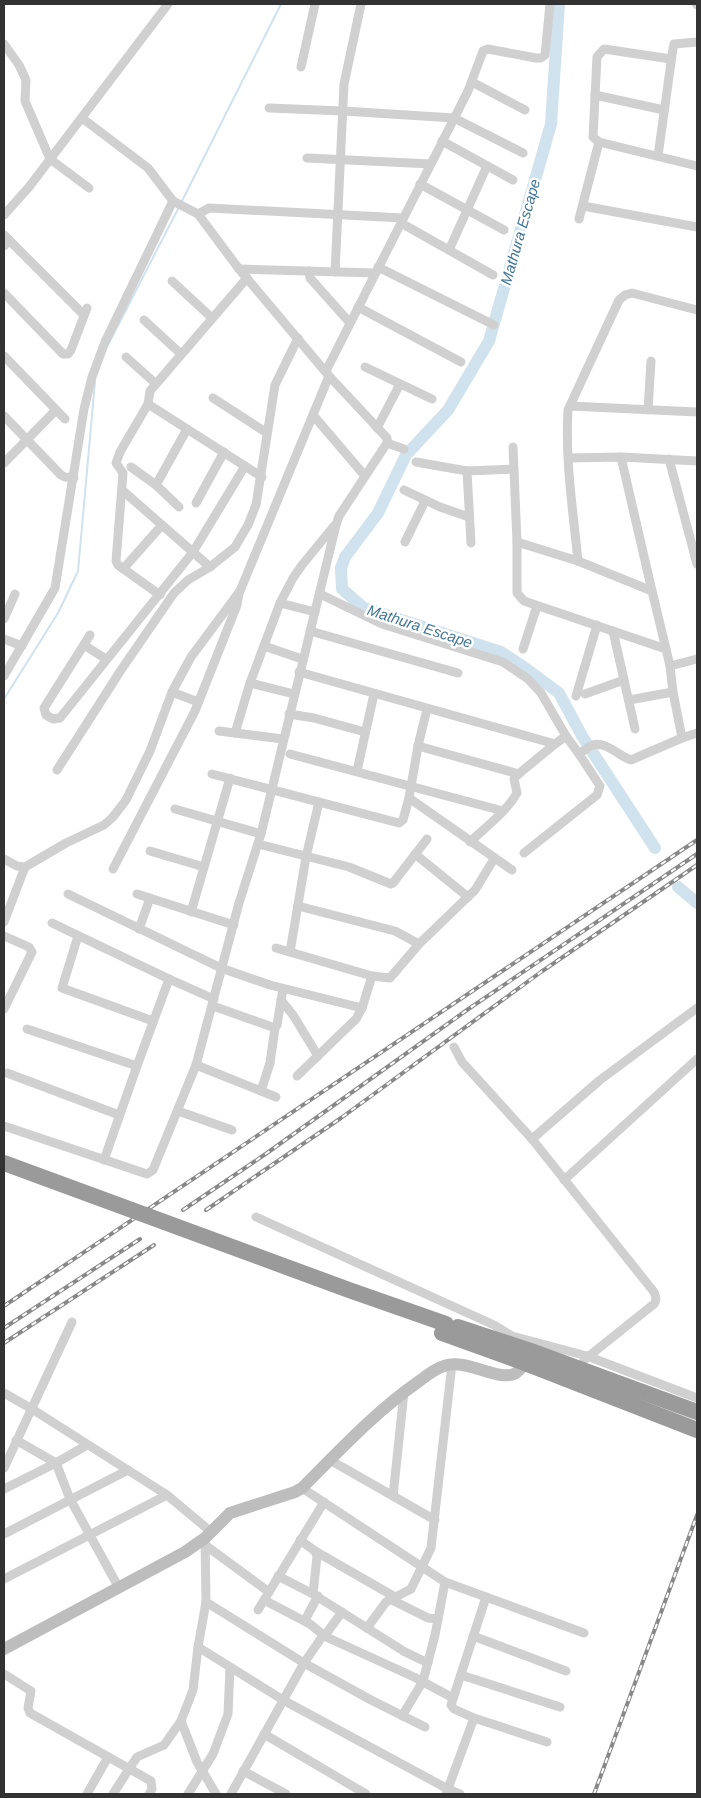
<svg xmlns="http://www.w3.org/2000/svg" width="701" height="1798" font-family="Helvetica,sans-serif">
<rect width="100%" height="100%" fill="#fff"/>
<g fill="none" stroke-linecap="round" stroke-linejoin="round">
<g stroke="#cfe2ee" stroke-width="2">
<polyline points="181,203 281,4"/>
<polyline points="108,345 179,207"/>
<polyline points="4,699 58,613 78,571 95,382"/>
</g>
<g stroke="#cfe2ee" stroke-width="12">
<polyline points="559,4 551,124 489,341 448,410 406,455 378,513 345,557 341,568 342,589 364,608 501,652 521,665 559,693 582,736 655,848"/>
<polyline points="678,887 697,903"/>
</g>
<g stroke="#d0d0d0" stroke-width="9">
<polyline points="696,4 697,5"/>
<polyline points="4,44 19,65 26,80 25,101 50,159 89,188"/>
<polyline points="671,59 604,49 597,57 593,137 599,142 697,166"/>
<polyline points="301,67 315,4"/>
<polyline points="472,82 525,110"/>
<polyline points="595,95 664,110"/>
<polyline points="269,108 343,111 454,118 523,153"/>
<polyline points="442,141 513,180"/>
<polyline points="658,156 673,48 674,44 697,42"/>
<polyline points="307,158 431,164"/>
<polyline points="420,184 504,230"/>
<polyline points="583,206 697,227"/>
<polyline points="198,214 209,208 403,218"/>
<polyline points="4,215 29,187 168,4"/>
<polyline points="579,219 599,142"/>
<polyline points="401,223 493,275"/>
<polyline points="4,235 9,240 4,246"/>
<polyline points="9,240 84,315"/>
<polyline points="449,250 487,166"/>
<polyline points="378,267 494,325"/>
<polyline points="239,269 375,273"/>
<polyline points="309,271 310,278 350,323"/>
<polyline points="335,272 344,84 361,4"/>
<polyline points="172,281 212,318"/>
<polyline points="4,293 63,354 68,354 71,350 87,308"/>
<polyline points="358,307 461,362"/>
<polyline points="144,320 181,354"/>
<polyline points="4,356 65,419"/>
<polyline points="126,357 155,383"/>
<polyline points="365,367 432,399"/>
<polyline points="326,371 468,91 483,51 488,49 536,58 541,58 545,55 550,4"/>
<polyline points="213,398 267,433"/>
<polyline points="148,404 262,477"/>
<polyline points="570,406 697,412"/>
<polyline points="648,410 651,361"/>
<polyline points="313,415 365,476"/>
<polyline points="4,416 61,475 65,477 74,478"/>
<polyline points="377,428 400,384"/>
<polyline points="387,443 404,449"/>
<polyline points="513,447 517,542 517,593 524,601 666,649 670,666 697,659"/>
<polyline points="621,457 652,591"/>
<polyline points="569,458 621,457 697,461"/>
<polyline points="669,459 697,564"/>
<polyline points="416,462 467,471 514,469"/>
<polyline points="4,463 56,410"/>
<polyline points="131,467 156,485 179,507"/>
<polyline points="467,471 471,543"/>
<polyline points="156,485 187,429"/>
<polyline points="122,490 210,567"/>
<polyline points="404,490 440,507 469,517"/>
<polyline points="196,503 224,452"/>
<polyline points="405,542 425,501"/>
<polyline points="517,542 578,561 652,591 666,649"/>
<path d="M578,561C573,511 565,460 568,410L619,300L625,295L632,293L697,310"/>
<polyline points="123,569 162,525"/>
<path d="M320,594L382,624L503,662L528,679L541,693L566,736L579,754C583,751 588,747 593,745C606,741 620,757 631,760L682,738L673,692L670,666"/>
<polyline points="160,595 118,565 116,561 123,473 116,463 120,452 148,404 150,391 247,278"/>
<polyline points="280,603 315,612"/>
<polyline points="4,619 15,594"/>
<polyline points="310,631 458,673"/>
<polyline points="613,631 635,729"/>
<polyline points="90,635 44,708 46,715 53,719 60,718 193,552 245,466"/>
<polyline points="4,639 22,646"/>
<polyline points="84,645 106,659"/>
<polyline points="264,646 302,659"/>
<polyline points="523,649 537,606"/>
<polyline points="299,672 555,744 566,736"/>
<polyline points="4,676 55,588 84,409 92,377 105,342 173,201"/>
<polyline points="250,683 294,694"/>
<polyline points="172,692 198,702"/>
<polyline points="585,694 624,680"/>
<polyline points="576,696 597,625"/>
<polyline points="629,700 673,692"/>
<polyline points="289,714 314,718 365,732"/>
<polyline points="219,731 283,739"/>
<polyline points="235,733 250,683 280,603 293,578 302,565 334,526"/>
<polyline points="682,738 697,733"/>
<polyline points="418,746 519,774"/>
<polyline points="290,754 503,811"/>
<polyline points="57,770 121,670 174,593 188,580 210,567 235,547 248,525 256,505 275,385 298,338"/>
<polyline points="357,771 374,694"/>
<polyline points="212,774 399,823 403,820 409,798 418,746 427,709"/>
<polyline points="409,798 512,870"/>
<polyline points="175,809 261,834"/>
<path d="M470,842C486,827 506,812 517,793L514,779L516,776L555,744"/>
<polyline points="258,844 349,867 391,884 393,883 427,839"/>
<polyline points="150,851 204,867"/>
<polyline points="524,853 597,795 600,786 579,754"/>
<polyline points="415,854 468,897"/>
<polyline points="4,859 17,866 25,867 66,843 104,825 113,817 126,800 150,751 172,692 191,657 240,591 329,376"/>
<polyline points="113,869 195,711 237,605 239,593"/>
<polyline points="68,894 221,968 270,985 362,1008 372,976"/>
<polyline points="137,894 234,925"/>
<polyline points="298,906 395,931 419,944"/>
<polyline points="191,912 230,778"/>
<polyline points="4,922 25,867"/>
<polyline points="52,923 169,979 214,999"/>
<polyline points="139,929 150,898"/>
<polyline points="4,936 29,947 32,952 4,1009"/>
<polyline points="78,936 62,988 153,1021"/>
<polyline points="276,948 372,976 390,978 419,944 475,890 494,859"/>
<polyline points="290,952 306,857 319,802"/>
<polyline points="281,1000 293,1015 318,1056"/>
<polyline points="213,1006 275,1028 277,1025 283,989"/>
<polyline points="27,1029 137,1066"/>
<path d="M454,1047L462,1062L532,1139L654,1292C656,1297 657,1300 654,1304L584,1360"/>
<polyline points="196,1065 276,1097"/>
<polyline points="7,1073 119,1115"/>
<polyline points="297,1076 356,1019 362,1008"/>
<polyline points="261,1091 270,1063 275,1028"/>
<polyline points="178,1111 232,1130"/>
<polyline points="4,1126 147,1174 153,1170 196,1065 239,903 261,834 336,525 339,516 387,443 387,438 329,376 239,269 198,214 173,201 148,168 82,118"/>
<polyline points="532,1139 600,1080 697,1008"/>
<polyline points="104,1160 137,1066 169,979"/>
<polyline points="564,1180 697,1059"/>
<polyline points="256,1217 494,1325 512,1336 587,1356 697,1398"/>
<polyline points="4,1393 32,1409 167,1495"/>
<polyline points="16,1440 56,1463 70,1499 119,1588"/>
<polyline points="330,1460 435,1520"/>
<polyline points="4,1468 72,1322"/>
<polyline points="302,1488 445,1582 486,1597 451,1705 454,1709 474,1718 446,1794"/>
<polyline points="4,1489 56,1463 87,1445"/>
<polyline points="393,1496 404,1392"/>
<polyline points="4,1534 128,1470"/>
<polyline points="300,1540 315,1551 317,1556 313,1594"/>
<polyline points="205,1545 269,1592"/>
<polyline points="315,1551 395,1597"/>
<polyline points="278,1576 313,1594 405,1652 428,1663"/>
<polyline points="4,1579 167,1495 210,1531"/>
<polyline points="486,1597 584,1633"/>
<polyline points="390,1599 428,1618 438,1619"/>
<polyline points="264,1600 308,1623"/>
<polyline points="206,1602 304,1663 371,1700 425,1727"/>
<polyline points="258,1610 324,1502"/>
<polyline points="367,1628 386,1602 411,1589 431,1548 452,1364"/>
<polyline points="322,1635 414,1677 453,1698"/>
<polyline points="322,1635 326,1634 342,1612"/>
<polyline points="473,1636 566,1671"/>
<polyline points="198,1647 283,1700 448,1789 460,1794"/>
<polyline points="4,1674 31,1691 28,1708 30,1713 151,1781 152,1789 149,1794"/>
<polyline points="461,1675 560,1707"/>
<polyline points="402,1716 423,1681 435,1635 445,1582"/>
<polyline points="474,1718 547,1742"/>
<polyline points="181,1721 197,1762 216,1794"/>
<polyline points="264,1734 366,1794"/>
<polyline points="243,1771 286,1794"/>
<polyline points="87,1794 108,1757"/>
<polyline points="113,1794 129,1769 137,1757 164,1745 181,1721 193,1690 198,1647 206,1602 205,1538"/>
<polyline points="188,1794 213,1754 228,1714 230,1667"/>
<polyline points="231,1794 304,1663 322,1637 321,1633 305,1620 318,1596"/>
</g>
<path stroke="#bdbdbd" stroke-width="12" d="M4,1649L185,1552L205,1538L230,1513L295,1492L302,1488C339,1451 375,1412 418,1382C426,1376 434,1369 444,1366C466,1358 497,1381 514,1374C519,1372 522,1367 525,1363"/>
<g stroke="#9a9a9a" stroke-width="16">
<polyline points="458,1327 531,1351 697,1412"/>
<polyline points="442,1333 525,1363 697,1430"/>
</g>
<g stroke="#888" stroke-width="4">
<g id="rail">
<polyline points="183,1210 267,1153 467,1010 697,854"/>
<polyline points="206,1210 341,1118 541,972 697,865"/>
<polyline points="4,1306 697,840"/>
<polyline points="4,1328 140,1239"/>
<polyline points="4,1343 154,1245"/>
<polyline points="594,1794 697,1515"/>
</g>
</g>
<use href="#rail" stroke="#fff" stroke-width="2" stroke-dasharray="5.5" stroke-linecap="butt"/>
<polyline stroke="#9a9a9a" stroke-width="16" points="4,1163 349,1290 446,1324"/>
</g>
<g text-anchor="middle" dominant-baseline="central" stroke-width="5" stroke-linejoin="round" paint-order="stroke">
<g font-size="15" font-style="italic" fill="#3f7597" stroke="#fff">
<text transform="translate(520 232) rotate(-74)">Mathura Escape</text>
<text transform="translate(420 626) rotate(18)">Mathura Escape</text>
</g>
</g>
<rect width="701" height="1798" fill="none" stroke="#333333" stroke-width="10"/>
</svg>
